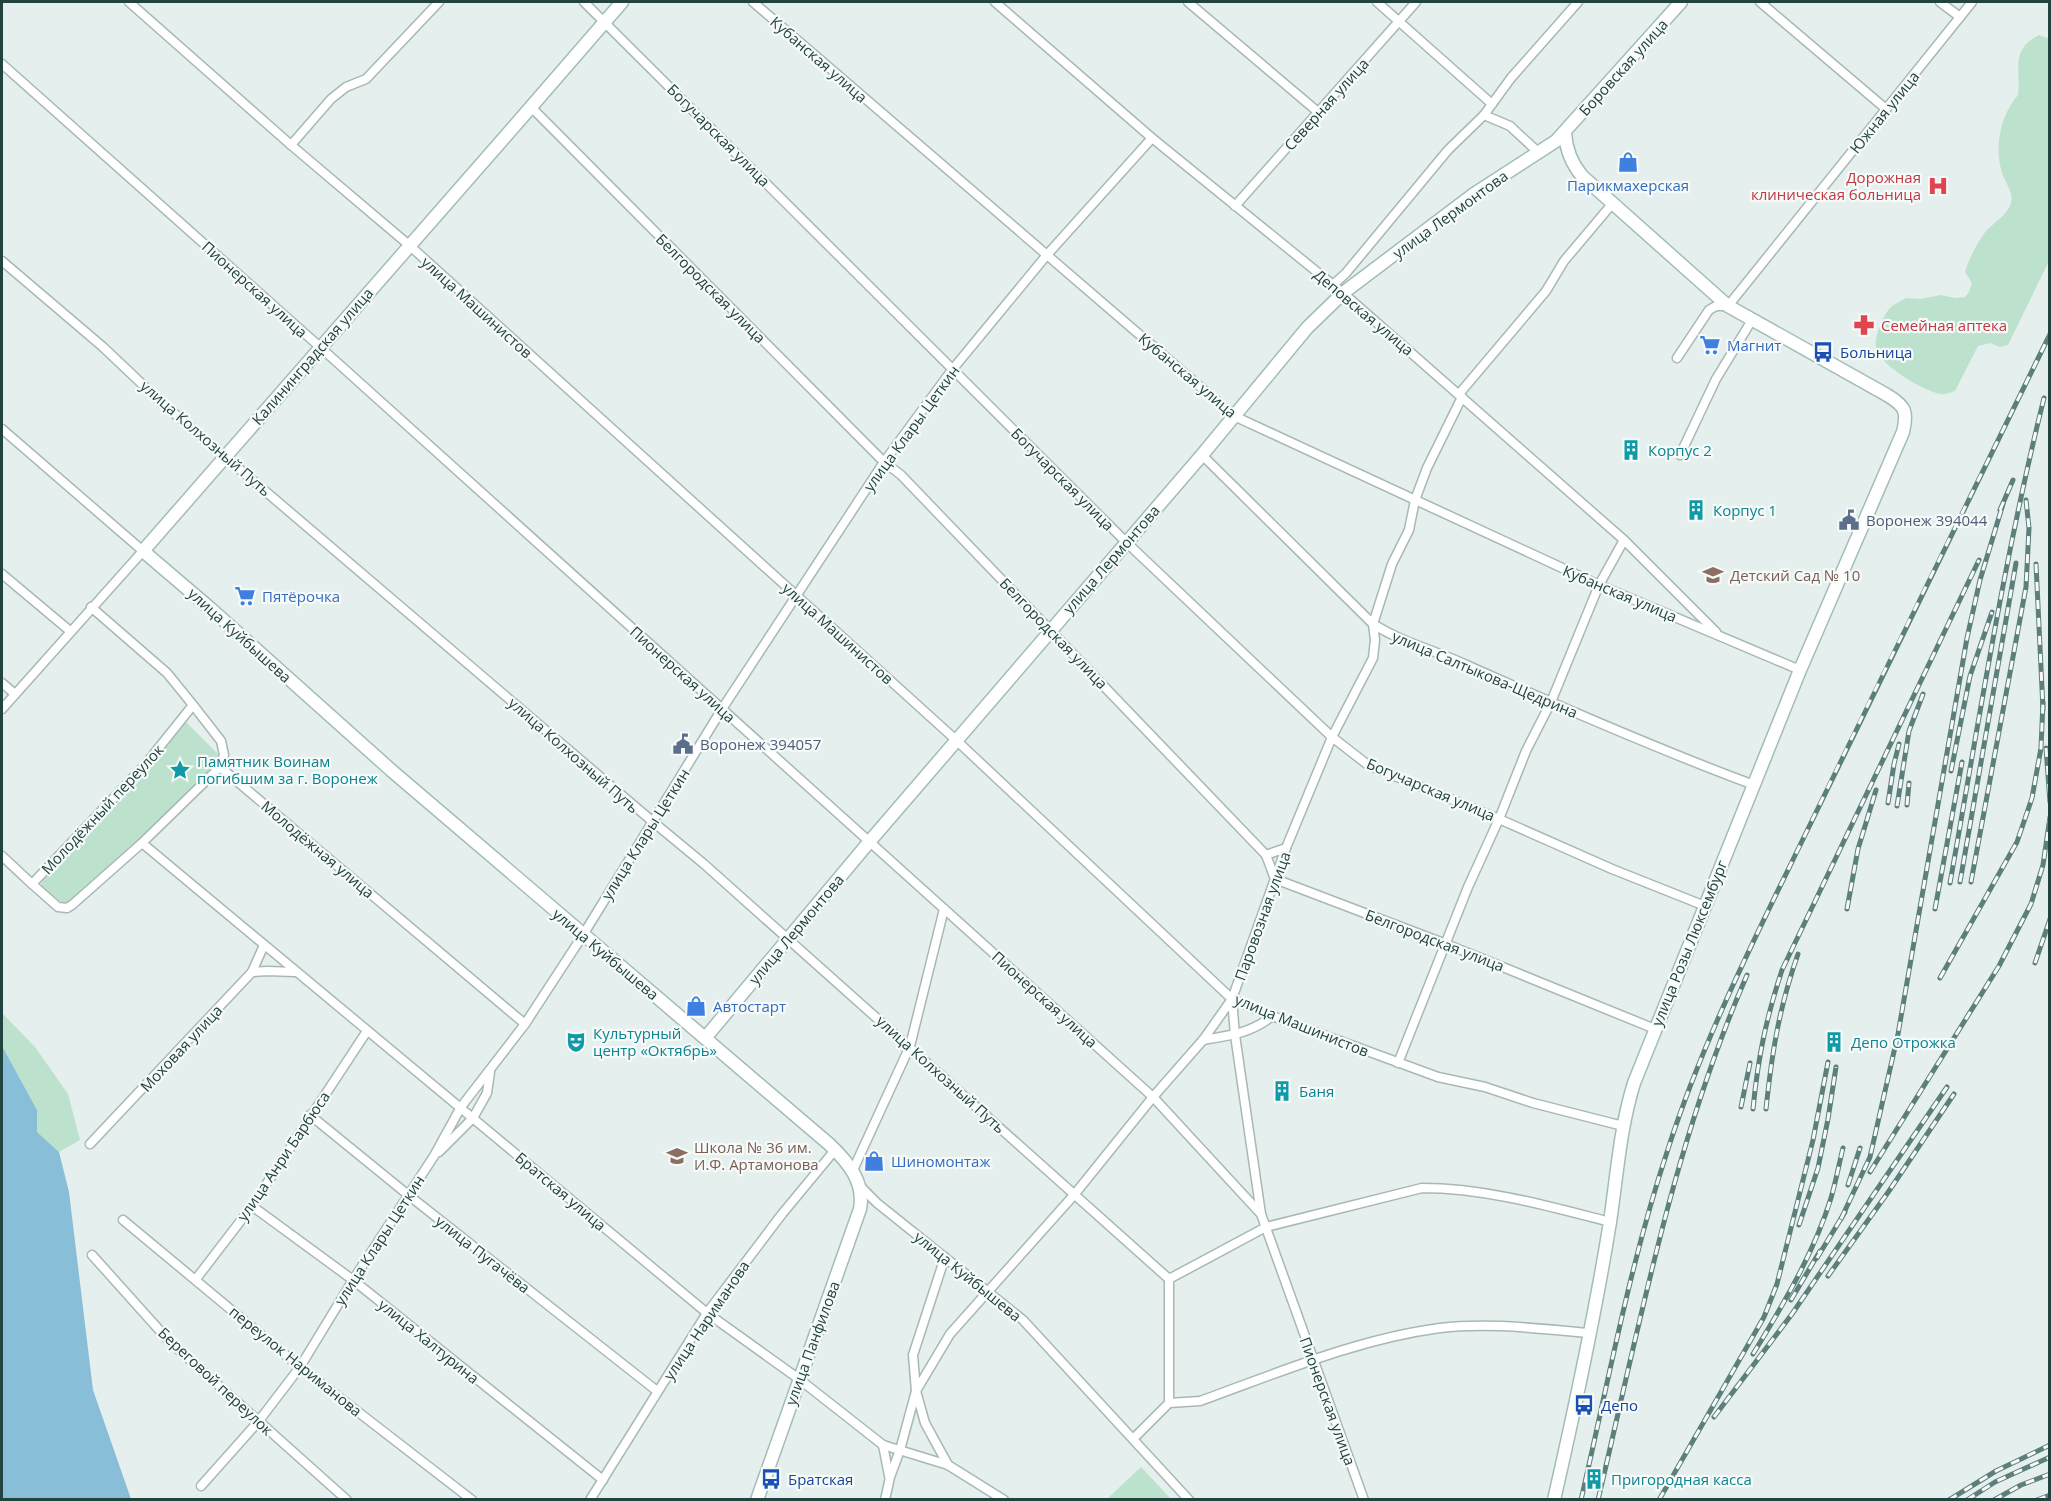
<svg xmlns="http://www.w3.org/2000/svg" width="2051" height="1501" font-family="'Open Sans',sans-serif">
<rect width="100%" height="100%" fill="#e5efed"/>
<g fill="#bce2cd">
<path d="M2039,35L2050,39L2049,261L2008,345L2000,347L1990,343L1978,346L1955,391C1951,392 1945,395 1941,394C1923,391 1885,368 1877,351C1872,341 1883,316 1890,308C1894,304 1901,301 1906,298L1920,299L1941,295L1955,298L1965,297L1969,292L1972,283L1965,272C1969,258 1977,243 1986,231C1994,222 2007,216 2011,203C2014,192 2005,183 2002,173C1994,147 2000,116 2018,95C2021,68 2010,50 2039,35Z"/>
<path d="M185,721L218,754V758C195,790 167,817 137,841C113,861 92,885 68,904H64L42,887L41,884L43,880L148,772L183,722Z"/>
<polygon points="2,1013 35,1047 68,1094 80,1140 59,1152 37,1132 37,1110 2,1046"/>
<polygon points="1141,1467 1171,1499 1107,1499"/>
</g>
<polygon fill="#89bed8" points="2,1046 37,1110 37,1132 59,1152 69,1192 93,1390 131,1499 2,1499"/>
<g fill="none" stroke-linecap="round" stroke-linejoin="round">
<g stroke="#a7b8b6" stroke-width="11">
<g id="street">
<polyline points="129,2 291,145 409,245 956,740 1232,999 1272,1016 1438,1077 1485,1087 1533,1103 1623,1126"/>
<polyline points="584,2 1126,542 1332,737 1368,765 1499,819 1612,869 1705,906"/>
<polyline points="753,2 1234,416 1599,585 1800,670"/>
<polyline points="995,2 1152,138 1343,293 1624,540 1716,632"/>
<polyline points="1188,2 1318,112"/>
<polyline points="1377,2 1492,104"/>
<polyline points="1760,2 1886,109"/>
<polyline points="1940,2 1960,17"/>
<polyline points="2,64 320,347 1153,1097 1261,1214 1364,1500"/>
<polyline points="531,107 884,462 901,475 1266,855 1275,879 1446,944 1655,1029"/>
<polyline points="291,145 331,99 346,87 366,79 439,2"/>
<polyline points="1539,153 1510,126 1484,115 1511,78 1578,2"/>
<polyline points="1235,206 1416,2"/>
<polyline points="2,261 103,347 162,403 652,821 704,864 1169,1279"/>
<polyline points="1333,285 1346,273 1448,150 1484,115"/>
<polyline points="1677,358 1709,310 1716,306 1728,306 1972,2"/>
<polyline points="1459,394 1546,291 1564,261 1612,204"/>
<polyline points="2,429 143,551 2,709"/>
<path d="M1202,455L1373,624C1403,643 1437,651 1469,666C1563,708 1657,749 1754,785"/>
<polyline points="1680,455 1716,379 1752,320"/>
<polyline points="2,574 70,631"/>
<polyline points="91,607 167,673 193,705 221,741 224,755 220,767 142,843 72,905 67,908 58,907 32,884 145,765 193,705"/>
<polyline points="2,683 15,694"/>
<polyline points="220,767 525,1024"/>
<polyline points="142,843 707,1313 799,1379 883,1445 948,1465 1004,1500"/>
<polyline points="1266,855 1286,848"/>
<polyline points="2,856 32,884"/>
<polyline points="252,972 267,971 295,972"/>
<polyline points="1232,999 1235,1035 1261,1214"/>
<path d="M1203,1040C1228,1036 1252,1033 1272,1016"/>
<polyline points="1398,1063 1468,887 1499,819 1526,751 1551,702 1599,585 1624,540"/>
<polyline points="310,1115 407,1194 657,1391"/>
<polyline points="90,1144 252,972 264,945"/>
<polyline points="439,1152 473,1118 487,1093 490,1072"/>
<polyline points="853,1170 910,1046 944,909"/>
<polyline points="860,1186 877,1203 1023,1320 1189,1500"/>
<polyline points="252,1206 353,1280 603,1480"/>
<polyline points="123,1220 300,1367 472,1500"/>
<polyline points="92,1255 170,1342 347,1500"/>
<polyline points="945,1257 913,1355 916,1391 925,1423 948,1465"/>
<polyline points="196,1279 252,1206 367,1031"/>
<path d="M1169,1403L1200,1401C1278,1373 1357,1339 1440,1328C1489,1322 1541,1329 1590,1333"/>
<path d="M1134,1438L1169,1403V1279L1266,1227L1422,1188C1485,1188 1548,1206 1610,1222"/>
<polyline points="883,1445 889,1476"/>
<polyline points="201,1486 258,1422 300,1367 353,1280 434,1156 461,1107 525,1024 583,935 722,709 884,462 952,370 1046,256 1152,138"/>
<polyline points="590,1500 707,1313 782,1214 835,1150"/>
<polyline points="885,1500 890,1477 900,1450 916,1391 950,1334 1074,1195 1153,1097 1203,1040 1232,999 1286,848 1332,737 1373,658 1375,640 1373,624 1392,564 1409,530 1415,500 1427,468 1462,397"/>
</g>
</g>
<g stroke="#a2bcb9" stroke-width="15">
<g id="secondary">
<path d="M622,2L531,107L143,551L211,609L392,771L829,1144C848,1162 865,1182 860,1209L757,1500"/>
<polyline points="706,1037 870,841 1202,455 1307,328 1343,293 1474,194 1556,141 1681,2"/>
<path d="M1554,1500C1575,1408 1595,1315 1610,1222C1617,1175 1620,1128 1634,1083L1800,670L1903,432C1908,411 1905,406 1887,395L1728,306L1582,176C1572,164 1566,149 1565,133"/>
</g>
</g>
<use href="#street" stroke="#fff" stroke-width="8"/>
<use href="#secondary" stroke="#fff" stroke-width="12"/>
<g stroke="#5d7f7c" stroke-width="5">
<g id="rail">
<polyline points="2000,510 2013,480"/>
<polyline points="2036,564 2043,709"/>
<polyline points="2046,748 2050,802"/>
<polyline points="1951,771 1970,676 1992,612"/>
<polyline points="1888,803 1894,764 1899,744"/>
<polyline points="1907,805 1909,783"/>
<polyline points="1897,806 1909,731 1923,694"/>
<polyline points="1960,882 2016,563"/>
<polyline points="1971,882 2026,587 2029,528 2026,500"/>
<path d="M1950,883C1979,721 2004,558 2044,398"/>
<polyline points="1847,909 1858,849 1876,790"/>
<polyline points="1935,909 1962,762"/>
<polyline points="2035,963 2050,919"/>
<polyline points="1940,978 2017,842 2032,798 2041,748 2043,702"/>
<polyline points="1741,1107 1750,1063"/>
<path d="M1753,1109C1758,1057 1766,1019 1782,970L1979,560"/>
<path d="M1766,1109C1772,1052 1779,1008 1798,954"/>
<polyline points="1870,1172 1999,966 2031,904 2043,865 2050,817"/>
<polyline points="1848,1185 1860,1148"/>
<polyline points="1841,1219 1870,1157 1898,1034 1967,638 1980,580 2003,504"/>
<polyline points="1799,1225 1818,1168 1828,1119 1836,1067"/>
<polyline points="1817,1258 1845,1212"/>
<polyline points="1828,1276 1889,1191 1954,1094"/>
<polyline points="1791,1300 1820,1251"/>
<path d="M1753,1354C1783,1305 1814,1253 1831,1198C1836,1181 1839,1164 1843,1148"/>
<polyline points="1714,1417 1792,1314 1947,1087"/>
<path d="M1581,1500C1608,1383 1630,1263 1668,1149C1703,1040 1755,938 1805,835C1885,668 1968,502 2050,334"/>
<path d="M1598,1500C1640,1323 1674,1142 1747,975"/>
<polyline points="1659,1500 1764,1317 1777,1284 1813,1140 1828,1062"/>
<polyline points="1949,1500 1996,1471 2050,1445"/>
<polyline points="1967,1500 1995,1482 2050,1457"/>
<polyline points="1994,1500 2021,1485 2050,1474"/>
<polyline points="2037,1500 2050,1495"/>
</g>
</g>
<use href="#rail" stroke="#f6fbfa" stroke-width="3" stroke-dasharray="9" stroke-linecap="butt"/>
</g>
<defs>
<g id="shop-bare" transform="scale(1.62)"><path d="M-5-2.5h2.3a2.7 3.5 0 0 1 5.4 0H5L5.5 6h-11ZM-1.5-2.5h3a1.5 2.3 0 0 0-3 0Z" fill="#3f7fe0" stroke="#f6fbfa" stroke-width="2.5" paint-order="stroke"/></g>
<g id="hospital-bare" transform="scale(1.62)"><path d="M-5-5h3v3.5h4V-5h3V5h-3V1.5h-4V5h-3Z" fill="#e0444e" stroke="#f6fbfa" stroke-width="2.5" paint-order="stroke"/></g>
<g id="pharmacy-bare" transform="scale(1.62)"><path d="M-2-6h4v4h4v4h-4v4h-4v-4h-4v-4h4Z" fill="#e0444e" stroke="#f6fbfa" stroke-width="2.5" paint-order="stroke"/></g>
<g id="supermarket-bare" transform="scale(1.62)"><path d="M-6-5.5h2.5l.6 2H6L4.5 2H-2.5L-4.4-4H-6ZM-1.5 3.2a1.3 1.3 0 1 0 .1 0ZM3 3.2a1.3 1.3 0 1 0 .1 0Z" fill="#3f7fe0" stroke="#f6fbfa" stroke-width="2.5" paint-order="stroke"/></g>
<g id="bus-bare" transform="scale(1.62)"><path d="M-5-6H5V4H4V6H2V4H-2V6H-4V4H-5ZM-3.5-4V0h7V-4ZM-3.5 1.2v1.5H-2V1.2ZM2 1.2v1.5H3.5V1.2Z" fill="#1a4fb4" stroke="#f6fbfa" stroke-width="2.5" paint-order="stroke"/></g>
<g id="building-bare" transform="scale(1.62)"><path d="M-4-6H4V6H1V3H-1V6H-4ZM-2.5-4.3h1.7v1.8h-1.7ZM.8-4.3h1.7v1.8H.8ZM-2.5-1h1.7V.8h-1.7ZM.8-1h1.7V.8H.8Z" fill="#0f9aa8" stroke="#f6fbfa" stroke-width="2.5" paint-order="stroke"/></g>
<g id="civic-bare" transform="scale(1.62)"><path d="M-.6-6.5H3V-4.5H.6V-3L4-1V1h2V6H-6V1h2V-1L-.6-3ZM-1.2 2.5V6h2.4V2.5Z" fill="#5c6f8a" stroke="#f6fbfa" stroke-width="2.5" paint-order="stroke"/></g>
<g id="school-bare" transform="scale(1.62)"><path d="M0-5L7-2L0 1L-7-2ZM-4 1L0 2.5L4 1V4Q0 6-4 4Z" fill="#8d6e63" stroke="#f6fbfa" stroke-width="2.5" paint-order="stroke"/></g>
<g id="sight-bare" transform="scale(1.62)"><path d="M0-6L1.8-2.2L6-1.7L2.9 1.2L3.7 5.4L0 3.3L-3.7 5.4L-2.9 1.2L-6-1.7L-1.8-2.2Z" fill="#0f9aa8" stroke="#f6fbfa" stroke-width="2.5" paint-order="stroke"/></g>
<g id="theatre-bare" transform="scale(1.62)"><path d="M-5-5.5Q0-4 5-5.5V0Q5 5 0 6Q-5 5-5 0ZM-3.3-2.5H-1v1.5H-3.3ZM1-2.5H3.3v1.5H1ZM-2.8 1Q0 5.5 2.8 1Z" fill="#0f9aa8" stroke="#f6fbfa" stroke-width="2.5" paint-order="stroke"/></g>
</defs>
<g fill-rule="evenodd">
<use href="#shop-bare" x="1628" y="162"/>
<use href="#hospital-bare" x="1938" y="186"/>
<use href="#pharmacy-bare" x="1864" y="325"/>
<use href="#supermarket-bare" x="1710" y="345"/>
<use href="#bus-bare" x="1823" y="352"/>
<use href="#building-bare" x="1631" y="450"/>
<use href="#building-bare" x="1696" y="510"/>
<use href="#civic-bare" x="1849" y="520"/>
<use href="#school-bare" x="1713" y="575"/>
<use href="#supermarket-bare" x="245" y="596"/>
<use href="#civic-bare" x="683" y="744"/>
<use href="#sight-bare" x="180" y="770"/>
<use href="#shop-bare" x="696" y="1006"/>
<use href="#theatre-bare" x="576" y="1042"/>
<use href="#building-bare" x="1834" y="1042"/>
<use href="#building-bare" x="1282" y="1091"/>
<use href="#school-bare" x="677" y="1156"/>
<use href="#shop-bare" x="874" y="1161"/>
<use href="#bus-bare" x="1584" y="1405"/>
<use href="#bus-bare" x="771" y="1479"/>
<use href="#building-bare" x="1594" y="1479"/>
</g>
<g text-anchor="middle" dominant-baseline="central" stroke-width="4.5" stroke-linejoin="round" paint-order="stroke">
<g font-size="15" fill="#224441" stroke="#f6fbfa">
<text transform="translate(819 59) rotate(41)">Кубанская улица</text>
<text transform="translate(1623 67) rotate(-48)">Боровская улица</text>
<text transform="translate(1326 104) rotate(-48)">Северная улица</text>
<text transform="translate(1884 112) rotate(-51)">Южная улица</text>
<text transform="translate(719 135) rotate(45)">Богучарская улица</text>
<text transform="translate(1450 214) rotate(-36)">улица Лермонтова</text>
<text transform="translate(711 288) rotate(45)">Белгородская улица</text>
<text transform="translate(255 289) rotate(42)">Пионерская улица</text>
<text transform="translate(477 307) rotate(42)">улица Машинистов</text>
<text transform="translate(1364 312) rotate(40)">Деповская улица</text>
<text transform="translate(312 356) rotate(-49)">Калининградская улица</text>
<text transform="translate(1188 375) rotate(40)">Кубанская улица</text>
<text transform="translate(911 428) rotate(-54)">улица Клары Цеткин</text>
<text transform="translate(206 438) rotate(41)">улица Колхозный Путь</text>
<text transform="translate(1063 479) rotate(45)">Богучарская улица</text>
<text transform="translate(1111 559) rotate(-49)">улица Лермонтова</text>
<text transform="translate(1620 593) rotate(23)">Кубанская улица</text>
<text transform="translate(838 633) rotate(42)">улица Машинистов</text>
<text transform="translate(1054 633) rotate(46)">Белгородская улица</text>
<text transform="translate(240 635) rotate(42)">улица Куйбышева</text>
<text transform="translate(683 674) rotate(42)">Пионерская улица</text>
<text transform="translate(1485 674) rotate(23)">улица Салтыкова-Щедрина</text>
<text transform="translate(574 755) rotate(41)">улица Колхозный Путь</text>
<text transform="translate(1431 789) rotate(23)">Богучарская улица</text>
<text transform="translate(102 809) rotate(-47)">Молодёжный переулок</text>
<text transform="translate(645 834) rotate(-58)">улица Клары Цеткин</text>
<text transform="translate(318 849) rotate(40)">Молодёжная улица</text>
<text transform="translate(1262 916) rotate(-70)">Паровозная улица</text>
<text transform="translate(796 929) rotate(-50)">улица Лермонтова</text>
<text transform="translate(1435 940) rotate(21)">Белгородская улица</text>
<text transform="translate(1689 943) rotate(-68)">улица Розы Люксембург</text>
<text transform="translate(606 954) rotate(40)">улица Куйбышева</text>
<text transform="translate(1045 999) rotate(42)">Пионерская улица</text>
<text transform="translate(1302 1025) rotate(22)">улица Машинистов</text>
<text transform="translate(181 1048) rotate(-47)">Моховая улица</text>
<text transform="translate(941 1074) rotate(42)">улица Колхозный Путь</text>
<text transform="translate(283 1156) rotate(-56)">улица Анри Барбюса</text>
<text transform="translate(561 1191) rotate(40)">Братская улица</text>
<text transform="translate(379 1240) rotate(-57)">улица Клары Цеткин</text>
<text transform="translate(483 1254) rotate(38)">улица Пугачёва</text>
<text transform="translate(968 1276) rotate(39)">улица Куйбышева</text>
<text transform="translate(706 1320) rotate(-56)">улица Нариманова</text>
<text transform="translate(429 1341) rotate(39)">улица Халтурина</text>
<text transform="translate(812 1343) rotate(-70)">улица Панфилова</text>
<text transform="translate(296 1361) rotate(39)">переулок Нариманова</text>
<text transform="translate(216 1381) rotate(43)">Береговой переулок</text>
<text transform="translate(1328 1401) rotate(70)">Пионерская улица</text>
</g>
<g font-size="15" fill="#be3a42" stroke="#f6fbfa" text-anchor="end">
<text x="1921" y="177">Дорожная<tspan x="1921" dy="17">клиническая больница</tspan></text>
<text x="1881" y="325" text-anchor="start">Семейная аптека</text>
</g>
<g font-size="15" fill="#366cbe" stroke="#f6fbfa" text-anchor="start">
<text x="1628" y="185" text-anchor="middle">Парикмахерская</text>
<text x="1727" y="345">Магнит</text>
<text x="262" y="596">Пятёрочка</text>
<text x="713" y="1006">Автостарт</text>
<text x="891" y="1161">Шиномонтаж</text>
</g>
<g font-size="15" fill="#164399" stroke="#f6fbfa" text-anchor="start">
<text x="1840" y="352">Больница</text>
<text x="1601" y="1405">Депо</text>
<text x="788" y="1479">Братская</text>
</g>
<g font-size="15" fill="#0d838f" stroke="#f6fbfa" text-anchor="start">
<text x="1648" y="450">Корпус 2</text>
<text x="1713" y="510">Корпус 1</text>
<text x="197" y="761">Памятник Воинам<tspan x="197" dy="17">погибшим за г. Воронеж</tspan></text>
<text x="593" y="1033">Культурный<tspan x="593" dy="17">центр «Октябрь»</tspan></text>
<text x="1851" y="1042">Депо Отрожка</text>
<text x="1299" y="1091">Баня</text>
<text x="1611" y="1479">Пригородная касса</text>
</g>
<g font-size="15" fill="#4e5e75" stroke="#f6fbfa" text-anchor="start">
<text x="1866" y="520">Воронеж 394044</text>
<text x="700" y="744">Воронеж 394057</text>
</g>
<g font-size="15" fill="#785e54" stroke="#f6fbfa" text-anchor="start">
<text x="1730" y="575">Детский Сад № 10</text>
<text x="694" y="1147">Школа № 36 им.<tspan x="694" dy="17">И.Ф. Артамонова</tspan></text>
</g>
</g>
<rect width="2051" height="1501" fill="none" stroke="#224441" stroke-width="6"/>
</svg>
